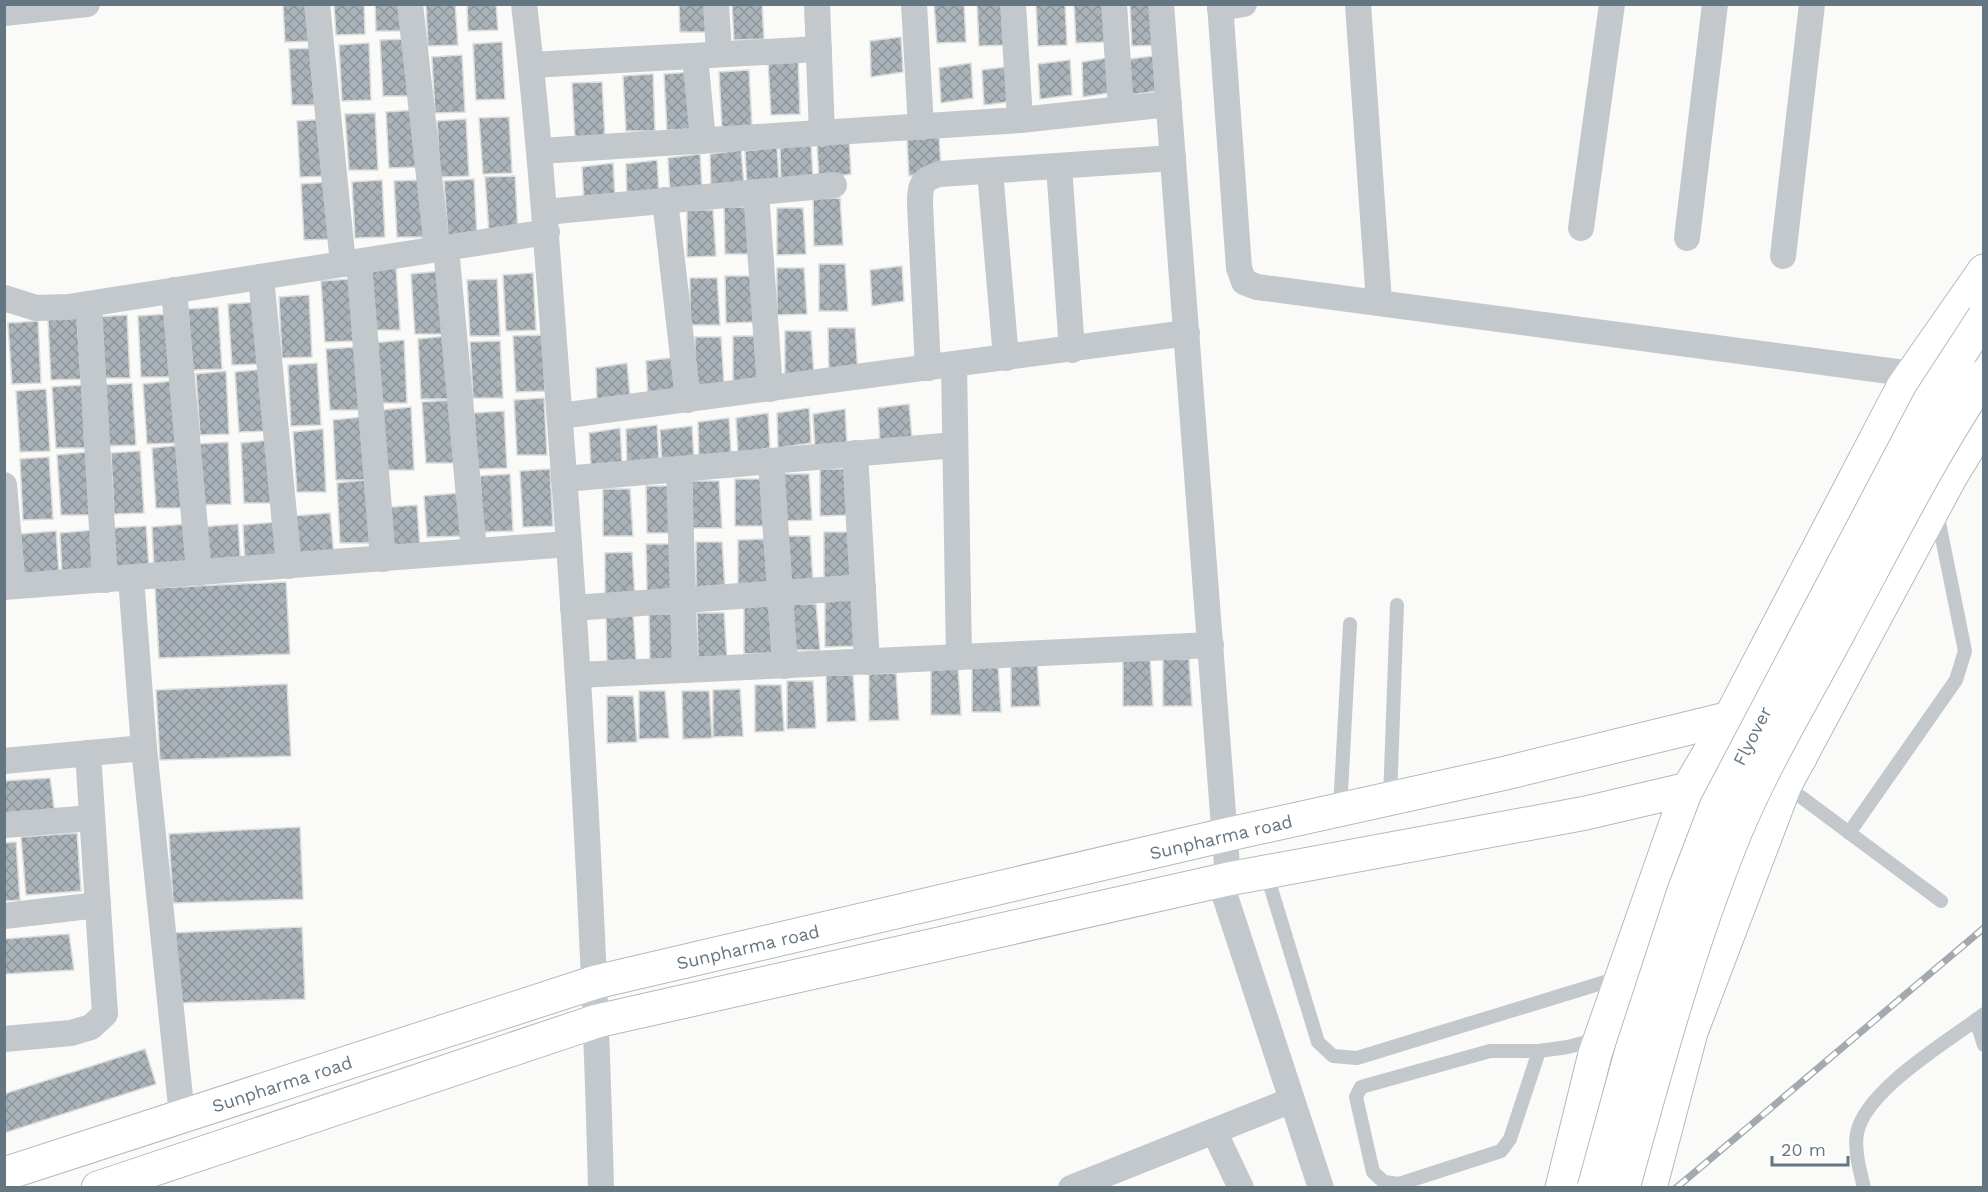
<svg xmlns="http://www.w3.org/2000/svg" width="1988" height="1192" font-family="'Work Sans',sans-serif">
<defs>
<pattern id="building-cross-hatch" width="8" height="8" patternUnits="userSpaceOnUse" patternTransform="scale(1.5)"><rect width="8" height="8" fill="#aab3b9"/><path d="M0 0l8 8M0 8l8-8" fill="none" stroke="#8e969c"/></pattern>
</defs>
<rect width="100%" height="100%" fill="#fafaf8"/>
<g fill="url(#building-cross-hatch)" stroke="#dcdcda" stroke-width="1.5">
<polygon points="283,4 312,4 314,41 285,42"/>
<polygon points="334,4 364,4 365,34 336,35"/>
<polygon points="375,4 404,4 405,31 376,31"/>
<polygon points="426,4 455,4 458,45 428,46"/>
<polygon points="467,4 496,4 498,30 468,31"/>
<polygon points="679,4 708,4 709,32 680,32"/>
<polygon points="732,4 762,4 764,39 734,40"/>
<polygon points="934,4 964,4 966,42 937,43"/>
<polygon points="977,4 1007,4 1009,45 979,46"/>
<polygon points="1036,4 1065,4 1067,45 1038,46"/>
<polygon points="1074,4 1104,4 1106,42 1076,43"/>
<polygon points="1130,4 1159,4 1161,45 1132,46"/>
<polygon points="901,37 903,72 871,77 870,41"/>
<polygon points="410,39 412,96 383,96 380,40"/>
<polygon points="502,42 505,99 476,100 473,44"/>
<polygon points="369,43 371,100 342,101 339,45"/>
<polygon points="319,48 322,105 292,105 289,49"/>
<polygon points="462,55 465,112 435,113 432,57"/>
<polygon points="1161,55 1163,90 1131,95 1130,59"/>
<polygon points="798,57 800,114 771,115 768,59"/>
<polygon points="1113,57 1115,92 1083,97 1082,62"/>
<polygon points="1070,60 1072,95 1040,99 1038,64"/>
<polygon points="971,63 973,98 941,103 939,68"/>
<polygon points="1014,66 1016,101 984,105 982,70"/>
<polygon points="749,70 752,128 722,128 719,72"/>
<polygon points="693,72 696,129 667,130 664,74"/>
<polygon points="653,74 655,131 626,131 623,76"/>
<polygon points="602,82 605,139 575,139 572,83"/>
<polygon points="416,110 419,167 389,168 386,112"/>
<polygon points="375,113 378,170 349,170 345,114"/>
<polygon points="509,117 512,173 483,174 479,118"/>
<polygon points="327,119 330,176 300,177 297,121"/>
<polygon points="466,119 469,176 440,177 437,121"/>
<polygon points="939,136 941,170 909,176 907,140"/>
<polygon points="849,139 851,174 819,179 817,144"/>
<polygon points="811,144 813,178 781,184 780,148"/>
<polygon points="777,147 779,181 747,186 745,151"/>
<polygon points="741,150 744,185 711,190 710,154"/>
<polygon points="700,154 702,189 670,194 668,158"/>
<polygon points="657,160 659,194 627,200 626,164"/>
<polygon points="613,163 615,197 584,203 582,167"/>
<polygon points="515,176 518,233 489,233 485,177"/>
<polygon points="474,179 477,236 448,237 444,181"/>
<polygon points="382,180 385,237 355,238 352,182"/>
<polygon points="424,180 427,237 397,237 394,181"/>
<polygon points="330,182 333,239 304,240 301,184"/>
<polygon points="840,198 843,245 814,246 813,199"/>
<polygon points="724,207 751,207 754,254 725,254"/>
<polygon points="777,208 803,208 806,254 777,255"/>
<polygon points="687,210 713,210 716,256 687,257"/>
<polygon points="819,264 845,264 848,311 819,311"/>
<polygon points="902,266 904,301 872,306 870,270"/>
<polygon points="396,267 400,330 370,330 367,269"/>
<polygon points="777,268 804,268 807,314 777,315"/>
<polygon points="441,271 444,334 415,334 411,274"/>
<polygon points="533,273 536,330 506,331 503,275"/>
<polygon points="725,276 752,276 755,322 726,323"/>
<polygon points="690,278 717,278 720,325 690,325"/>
<polygon points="351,279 354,341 325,342 321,281"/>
<polygon points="497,279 500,336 470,336 467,280"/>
<polygon points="309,295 312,357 282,358 279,297"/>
<polygon points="258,302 261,364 232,365 228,304"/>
<polygon points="218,307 222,369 192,370 188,309"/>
<polygon points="167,314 171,377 141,377 138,316"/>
<polygon points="127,315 130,378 101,378 97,317"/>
<polygon points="77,317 81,379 51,380 48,319"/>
<polygon points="38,321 41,383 12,384 8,323"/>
<polygon points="828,328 855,328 858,374 829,375"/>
<polygon points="785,331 811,331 814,377 785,378"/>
<polygon points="543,335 545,391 516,392 513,336"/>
<polygon points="447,336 451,399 421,399 418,339"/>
<polygon points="733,336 759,336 762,383 733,384"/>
<polygon points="695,337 721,337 724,384 695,385"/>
<polygon points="404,340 407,403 378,403 374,343"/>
<polygon points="500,341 503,398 473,398 470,342"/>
<polygon points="356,347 360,410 330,410 326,349"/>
<polygon points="678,357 680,392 648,397 646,361"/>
<polygon points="317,363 321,425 291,426 288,365"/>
<polygon points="627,363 630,398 597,403 596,368"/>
<polygon points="265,369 268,431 239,432 235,372"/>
<polygon points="226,371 229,434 200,435 196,374"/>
<polygon points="173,381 176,443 147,444 143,384"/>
<polygon points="132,383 136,445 106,446 103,385"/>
<polygon points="82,385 85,448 56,448 52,387"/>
<polygon points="46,389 50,451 20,452 16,391"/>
<polygon points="544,398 547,455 517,455 514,400"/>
<polygon points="452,400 455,463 426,463 422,402"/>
<polygon points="909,404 912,439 880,444 878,408"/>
<polygon points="411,407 414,470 385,470 382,410"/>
<polygon points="809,408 811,443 778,448 777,413"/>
<polygon points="845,409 847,444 815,449 813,414"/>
<polygon points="504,411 507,468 477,469 474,413"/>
<polygon points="768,413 770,448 738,453 736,418"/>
<polygon points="362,417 365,480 336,480 333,420"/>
<polygon points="729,418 731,453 699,458 698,422"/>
<polygon points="657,425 659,460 627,465 626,429"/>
<polygon points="692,426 694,461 662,465 660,430"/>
<polygon points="620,428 622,463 591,468 589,433"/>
<polygon points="323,429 326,492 297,492 293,432"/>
<polygon points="270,440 274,503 244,503 241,443"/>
<polygon points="228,442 231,504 202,505 198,444"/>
<polygon points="182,445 185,508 156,508 152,448"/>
<polygon points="140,451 144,513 114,514 111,453"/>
<polygon points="87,452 90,515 61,515 57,455"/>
<polygon points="49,457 53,519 23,520 20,459"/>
<polygon points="550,469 553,526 523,527 520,471"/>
<polygon points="820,469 847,469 850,515 820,516"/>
<polygon points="510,474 513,531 483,532 480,476"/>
<polygon points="783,474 809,474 812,520 783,521"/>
<polygon points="735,479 762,479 765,526 735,526"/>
<polygon points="366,480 370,543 340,543 337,483"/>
<polygon points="692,481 719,481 722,528 692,528"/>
<polygon points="646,486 673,486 676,533 647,533"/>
<polygon points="603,489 630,489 633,536 603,536"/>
<polygon points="460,493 463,536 427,537 424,496"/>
<polygon points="417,505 420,549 384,550 381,508"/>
<polygon points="330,513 334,556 297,557 295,516"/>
<polygon points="278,522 282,566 245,567 243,525"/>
<polygon points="187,524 191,568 154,569 152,527"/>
<polygon points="238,524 241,568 205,569 202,527"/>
<polygon points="146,526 149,569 113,570 110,528"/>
<polygon points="95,530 99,574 62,575 60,533"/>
<polygon points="56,531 59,575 23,576 20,534"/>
<polygon points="824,532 850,532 853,579 824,580"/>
<polygon points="783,536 810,536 813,582 784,583"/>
<polygon points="764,539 768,586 738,587 738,540"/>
<polygon points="696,542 722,542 725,589 696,589"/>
<polygon points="646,544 673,544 676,591 647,591"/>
<polygon points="632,552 635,599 605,600 605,553"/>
<polygon points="286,582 290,654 159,658 155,588"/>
<polygon points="825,600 852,600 855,646 825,647"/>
<polygon points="790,604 816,604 820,650 790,650"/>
<polygon points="744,606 770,606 773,653 744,654"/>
<polygon points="606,613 633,613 636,660 607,661"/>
<polygon points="697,613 724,613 727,659 698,660"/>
<polygon points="649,614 676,614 679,661 650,661"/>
<polygon points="1123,659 1150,659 1153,706 1123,706"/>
<polygon points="1163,659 1189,659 1192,706 1163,706"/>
<polygon points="1011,660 1037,660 1040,706 1011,707"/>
<polygon points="972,665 998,665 1001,712 972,712"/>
<polygon points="931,668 958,668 961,715 931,715"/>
<polygon points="896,673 899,720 869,721 869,674"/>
<polygon points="826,675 853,675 856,721 827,722"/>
<polygon points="787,681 813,681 816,728 787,729"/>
<polygon points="287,684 291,756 160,760 156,690"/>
<polygon points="755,685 781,685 784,731 755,732"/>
<polygon points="740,689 743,736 713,737 713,690"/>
<polygon points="639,691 665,691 669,738 639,739"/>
<polygon points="682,691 709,691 712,738 683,739"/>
<polygon points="607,696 633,696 637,742 607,743"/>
<polygon points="50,778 55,814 4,817 4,781"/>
<polygon points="300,827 303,899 173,903 169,834"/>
<polygon points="77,833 81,891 26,895 21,837"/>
<polygon points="16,842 20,900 4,901 4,843"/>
<polygon points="302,927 305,999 175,1003 170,933"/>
<polygon points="69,934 74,970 5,974 4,939"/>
<polygon points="145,1049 156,1084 4,1133 4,1094"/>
</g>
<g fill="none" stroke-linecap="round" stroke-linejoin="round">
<g stroke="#b3babf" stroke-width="35">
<g id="secondary">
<polyline points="4,1174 596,982 1225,835 1506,773 1730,718"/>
<polyline points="98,1188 597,1021 1228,879 1586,813 1688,789 1800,758"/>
<polyline points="1562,1188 1595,1054 1688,789 1730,718 1903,387 1984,271"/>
<polyline points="1650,1188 1691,1032 1785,785 1952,474 1984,422"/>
</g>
</g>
<g stroke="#c3c8cc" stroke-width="14">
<polyline points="1785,785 1941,901"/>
<polyline points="1390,799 1397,605"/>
<polyline points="1340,810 1350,624"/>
<polyline points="1849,833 1956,680 1965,651 1937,513"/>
<polyline points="1266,872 1318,1042 1333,1056 1357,1058 1618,978"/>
<polyline points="1976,1020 1984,1045"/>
<polyline points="1539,1051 1510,1139 1501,1151 1399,1184 1384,1182 1373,1172 1356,1097 1361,1087 1490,1051 1539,1051 1568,1047 1598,1039"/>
<path d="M1864,1188C1860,1171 1854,1150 1857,1133C1866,1089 1949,1041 1984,1014"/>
</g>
<g stroke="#c3c8cc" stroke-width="26">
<polyline points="317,4 343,264"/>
<polyline points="410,4 437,249"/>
<path d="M524,4C542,157 551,309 563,462C581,703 595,945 601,1188"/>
<polyline points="716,4 719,54"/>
<polyline points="817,4 822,134"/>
<polyline points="914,4 921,127"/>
<polyline points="1013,4 1020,120"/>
<polyline points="1114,4 1121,109"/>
<polyline points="1161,4 1228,879"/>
<polyline points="1220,4 1239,268 1244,282 1257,287 1912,374"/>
<polyline points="1358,4 1379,302"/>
<polyline points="1220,8 1244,4"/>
<polyline points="4,13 87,4"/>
<polyline points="695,56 703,141"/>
<polyline points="531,65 819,49"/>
<polyline points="541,151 1020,120 1169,104"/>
<polyline points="1059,166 1072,350"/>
<polyline points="990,171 1006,358"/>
<polyline points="756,192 770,389"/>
<polyline points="665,200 688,400"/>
<polyline points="545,212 834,185"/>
<polyline points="1581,228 1612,4"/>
<polyline points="1687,238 1715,4"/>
<polyline points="446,248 474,551"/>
<polyline points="1783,256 1812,4"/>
<polyline points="359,262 383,559"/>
<polyline points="261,277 289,566"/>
<polyline points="174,290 199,573"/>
<polyline points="4,298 36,308 68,307 547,232"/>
<polyline points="89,304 105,580"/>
<polyline points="954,365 959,657"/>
<path d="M928,368L920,204C920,186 921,179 940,174L1173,158"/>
<polyline points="560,416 1187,333"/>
<polyline points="855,453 867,662"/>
<polyline points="771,461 785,666"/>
<polyline points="679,469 685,670"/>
<polyline points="564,479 955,445"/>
<polyline points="4,485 13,586"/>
<polyline points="131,578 144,748 182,1116"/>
<polyline points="4,587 569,544"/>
<polyline points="573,608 863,587"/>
<polyline points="578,675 1211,645"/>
<polyline points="4,761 144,748"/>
<polyline points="4,825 92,818"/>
<polyline points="1220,881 1321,1188"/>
<polyline points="4,916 98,905"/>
<polyline points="4,1039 71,1033 91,1027 105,1014 88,753"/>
<polyline points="1214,1131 1241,1188"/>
<polyline points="1071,1188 1292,1100"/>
</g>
<use href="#secondary" stroke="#fff" stroke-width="33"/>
<g stroke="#a2aab0" stroke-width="7">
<polyline id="rail" points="1676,1188 1984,928"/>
</g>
<use href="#rail" stroke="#fff" stroke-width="4.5" stroke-dasharray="14" stroke-linecap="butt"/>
<g stroke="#b5babe" stroke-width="35" stroke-linecap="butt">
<g id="primary-bridge">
<polyline points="1594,1188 1632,1050 1684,891 1716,807 1930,400 1984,317"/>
<path d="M1623,1188C1656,1068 1688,948 1735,833C1764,763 1805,696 1841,628C1887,543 1930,456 1984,376"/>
</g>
</g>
<use href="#primary-bridge" stroke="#fff" stroke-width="33"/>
</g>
<g text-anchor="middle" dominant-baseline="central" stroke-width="6" stroke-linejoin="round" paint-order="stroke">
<g font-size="18" fill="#657683" stroke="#fff">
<text transform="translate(1752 736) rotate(-63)">Flyover</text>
<text transform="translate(1221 837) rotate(-13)">Sunpharma road</text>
<text transform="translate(748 947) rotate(-13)">Sunpharma road</text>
<text transform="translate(282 1084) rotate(-18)">Sunpharma road</text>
</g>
</g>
<rect width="1988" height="1192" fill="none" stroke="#657683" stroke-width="12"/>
<path d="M1772 1156v9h76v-9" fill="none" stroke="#657683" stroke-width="3"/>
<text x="1781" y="1156" font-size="18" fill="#657683" stroke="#ffffff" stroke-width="4.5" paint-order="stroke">20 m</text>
</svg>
